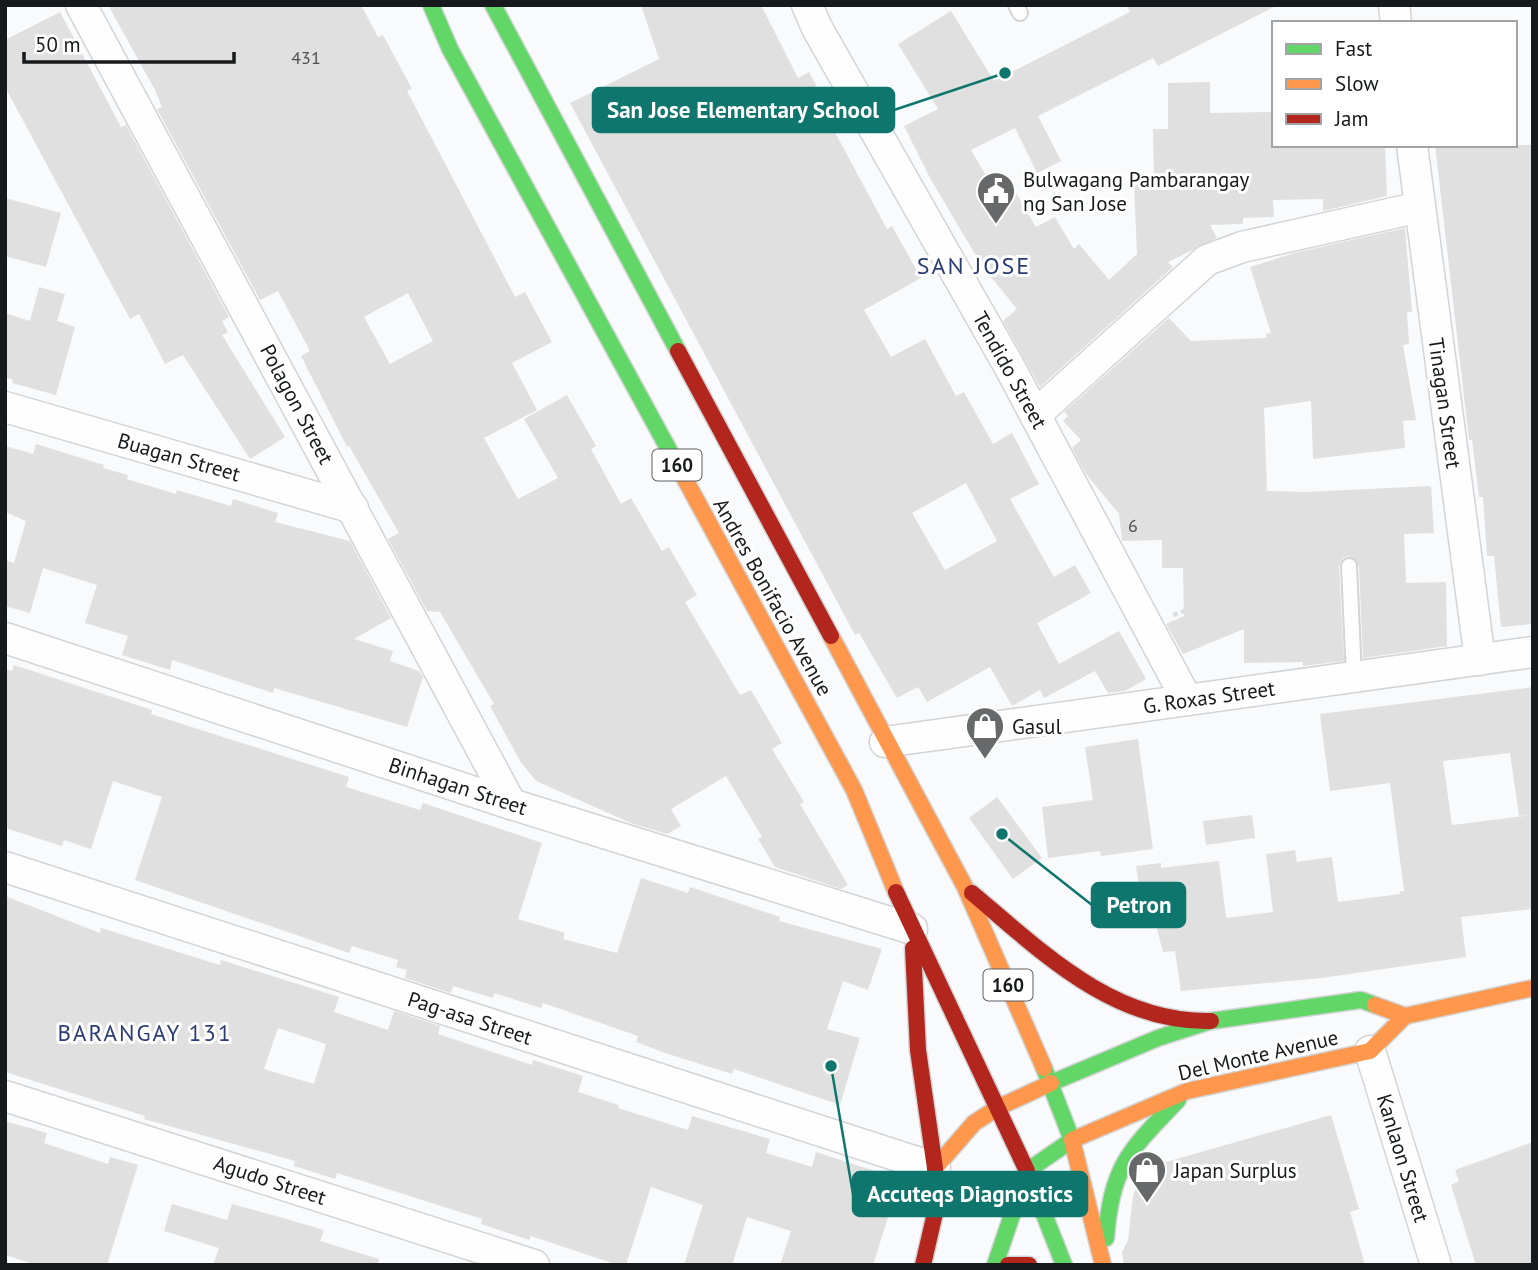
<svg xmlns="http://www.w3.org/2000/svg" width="1538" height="1270" font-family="'PT Sans',sans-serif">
<rect width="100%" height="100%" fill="#f8fafc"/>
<g fill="#e1e0e0" fill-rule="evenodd">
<path d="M108,5H361L378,37L383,35L412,89L407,91L515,297L525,292L552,342L512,363L537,410L484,438L518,499L558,478L524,419L567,395L596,446L591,449L621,504L631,498L662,551L669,547L697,595L685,602L740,695L751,690L782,743L772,749L804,802L800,804L848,885L841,889L775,867L758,839L762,837L726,776L671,809L681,826L667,834L631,823L536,781L520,761L490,706L494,704L440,612L427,611L388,539L399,533L349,446L347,447L301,356L310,351L278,291L260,300L157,109L162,107L155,90ZM408,293L433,341L390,364L364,317Z"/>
<path d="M641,5H761L798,78L809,72L835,120L830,123L887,229L892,226L921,278L864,310L891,357L925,339L956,396L964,392L993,444L1012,433L1039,484L1010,499L1054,577L1075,565L1091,593L1037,623L1059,664L1119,631L1146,679L1125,691L1108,693L1095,671L1044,698L1040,690L1012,706L990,667L927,702L918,687L897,698L859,633L855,635L570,103L659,59ZM966,483L997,541L945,570L912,513Z"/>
<polygon points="1126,5 1278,5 1158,66 1153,58 1038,116 1061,161 1037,173 1015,128 971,150 998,196 1013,188 1036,227 1055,217 1074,249 1079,244 1109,280 1137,254 1134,185 1154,185 1153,129 1168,129 1168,83 1210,82 1210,113 1274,112 1274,145 1385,145 1387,196 1323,211 1323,199 1273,200 1274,217 1243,218 1243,224 1210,225 1217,238 1168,262 1173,267 1040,387 1003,321 1017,309 982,266 930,178 904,126 938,109 898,44 951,11 994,81 1130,12"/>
<polygon points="60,12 121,127 126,125 229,317 222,321 228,332 222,335 285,437 250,459 183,355 165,364 139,314 130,319 5,87 5,40"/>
<polygon points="1435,145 1533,145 1533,624 1501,627 1494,556 1487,556 1483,497 1479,497 1472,440 1469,440"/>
<polygon points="5,198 61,213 46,267 5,256"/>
<polygon points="1405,228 1412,312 1407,312 1409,344 1403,345 1416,420 1403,421 1405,448 1313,459 1311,401 1264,408 1267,491 1305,492 1431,486 1434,533 1404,534 1406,583 1446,582 1447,646 1363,658 1359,566 1349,556 1343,558 1339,566 1344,661 1303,666 1303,662 1244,663 1244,629 1183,654 1166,624 1184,616 1183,568 1162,568 1162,540 1122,541 1119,514 1086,474 1072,448 1081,440 1063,421 1068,416 1064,412 1169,318 1191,341 1266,338 1266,334 1271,333 1250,267 1294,253"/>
<polygon points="39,287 65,294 57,321 75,327 56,395 12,383 13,380 5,377 5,313 30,321"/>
<polygon points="36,444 104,465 103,468 128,475 127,479 176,494 177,490 231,506 233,499 278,513 275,522 350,541 391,618 354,639 393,651 390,661 419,671 423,677 407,727 274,688 273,693 172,660 170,670 122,655 128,636 85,623 97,585 43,568 30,613 5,606 5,560 14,563 26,521 5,512 5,446 33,454"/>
<polygon points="14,665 152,710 151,714 349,777 346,787 420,810 423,803 542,843 518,919 565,933 563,939 617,953 641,878 688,893 690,887 780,917 779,921 882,949 868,990 843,981 827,1029 860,1038 840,1105 734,1069 732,1074 665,1053 636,1042 638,1036 543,1003 541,1008 494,993 493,998 453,986 451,993 405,978 407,970 396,967 398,960 352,946 349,953 135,880 162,797 113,781 91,849 64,840 62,846 5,828 5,669 12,671"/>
<path d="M1533,687V909L1461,917L1466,957L1322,978L1181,991L1175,951L1163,952L1153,914L1144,915L1136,866L1161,863V868L1219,861L1226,918L1273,912L1266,854L1295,850L1297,862L1332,857L1338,902L1400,894V891H1404L1390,783L1330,791L1320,714ZM1510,753L1519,816L1531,815L1452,825L1443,761Z"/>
<polygon points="1138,739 1153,849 1101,856 1100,851 1048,858 1042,807 1093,800 1085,747"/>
<polygon points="997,797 1042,858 1013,879 969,818"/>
<polygon points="1252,815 1255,838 1206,845 1203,821"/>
<path d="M5,896L100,933L101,928L220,965L221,960L339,997L334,1012L388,1030L394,1011L440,1026L438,1034L532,1065L533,1060L583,1076L578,1092L619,1105L618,1108L688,1130L692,1116L770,1139L766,1153L812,1167L816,1152L900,1179L873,1265H780L791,1231L747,1217L732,1265H684L703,1205L651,1187L626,1265H618L531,1236L529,1240L481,1224L482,1219L337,1173L335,1179L294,1166L295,1161L144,1119L145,1116L5,1072ZM278,1028L326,1044L314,1084L264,1069Z"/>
<polygon points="1331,1115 1359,1209 1350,1212 1365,1265 1124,1265 1122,1252 1128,1240 1133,1196 1141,1176 1152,1166"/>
<polygon points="5,1121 47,1133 44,1143 108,1164 110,1157 138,1165 107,1265 37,1265 5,1255"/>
<polygon points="1533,1142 1533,1265 1476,1265 1451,1185 1459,1181 1455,1170"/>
<polygon points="172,1204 227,1220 232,1204 283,1218 324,1230 320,1241 379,1259 378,1265 213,1265 219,1248 164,1231"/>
</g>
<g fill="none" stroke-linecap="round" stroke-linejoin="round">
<g stroke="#d2d4d6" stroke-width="18">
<g id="lane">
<polyline points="1016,5 1020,13"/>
<polyline points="1349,566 1354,677"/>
</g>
</g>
<g stroke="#d2d4d6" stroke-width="33">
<g id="street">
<polyline points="81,5 511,804"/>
<polyline points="807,5 817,28 1009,366 1187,700"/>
<polyline points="1394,5 1396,23"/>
<polyline points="1412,145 1480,660"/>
<polyline points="5,407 353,508"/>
<polyline points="1035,415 1207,260 1242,247 1420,207"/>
<polyline points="5,638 511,804 912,929"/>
<polyline points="885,742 1533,652"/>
<polyline points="5,867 935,1168"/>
<polyline points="1370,1051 1436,1265"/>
<polyline points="5,1096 534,1265"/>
</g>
</g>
<g stroke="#d2d4d6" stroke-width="19">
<g id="fast">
<polyline points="431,5 450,49 686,481"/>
<polyline points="493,5 678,351"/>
<polyline points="1051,1083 1158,1038 1211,1021 1361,1000 1375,1005"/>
<polyline points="1027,1171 1064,1265"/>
<path d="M1106,1238C1111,1166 1130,1150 1178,1100"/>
<polyline points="995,1265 1027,1171 1072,1140 1044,1068"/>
</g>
</g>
<g stroke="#d2d4d6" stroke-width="19">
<g id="slow">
<polyline points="686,481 854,790 896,892"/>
<polyline points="831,636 965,887 1044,1068"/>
<polyline points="1375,1005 1405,1016 1533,988"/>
<polyline points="935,1168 974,1123 997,1108 1051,1083"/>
<polyline points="1103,1265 1072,1140 1187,1091 1370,1051 1405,1016"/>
</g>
</g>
<g stroke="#d2d4d6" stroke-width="19">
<g id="jam">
<polyline points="678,351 831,636"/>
<polyline points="896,892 1027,1171"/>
<path d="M972,893C1042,952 1113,1023 1211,1021"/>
<polyline points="913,948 918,1050 935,1168 935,1213 923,1265"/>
<polyline points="1008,1265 1029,1265"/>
</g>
</g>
<polyline stroke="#dedfdf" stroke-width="4.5" stroke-dasharray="5 3.5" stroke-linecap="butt" points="1173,615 1229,596 1278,597"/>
<use href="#lane" stroke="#fefeff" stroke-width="14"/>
<use href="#street" stroke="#fefeff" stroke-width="30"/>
<use href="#fast" stroke="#63d668" stroke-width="16"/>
<use href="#slow" stroke="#ff974d" stroke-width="16"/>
<use href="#jam" stroke="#b3261e" stroke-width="16"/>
</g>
<defs>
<g id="civic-pin" transform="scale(2.0125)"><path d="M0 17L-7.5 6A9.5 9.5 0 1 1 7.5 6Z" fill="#66686a" stroke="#fff"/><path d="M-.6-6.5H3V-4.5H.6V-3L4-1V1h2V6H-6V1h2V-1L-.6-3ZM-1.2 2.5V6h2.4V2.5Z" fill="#fff"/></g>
<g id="shop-pin" transform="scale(2.0125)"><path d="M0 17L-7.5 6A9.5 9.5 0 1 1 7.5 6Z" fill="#66686a" stroke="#fff"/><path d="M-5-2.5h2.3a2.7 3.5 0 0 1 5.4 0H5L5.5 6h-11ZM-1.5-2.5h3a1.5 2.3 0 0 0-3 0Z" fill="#fff"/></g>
</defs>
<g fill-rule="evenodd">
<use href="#civic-pin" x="996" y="191"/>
<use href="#shop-pin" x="985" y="726"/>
<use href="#shop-pin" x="1147" y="1170"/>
</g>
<g text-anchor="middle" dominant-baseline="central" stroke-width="6" stroke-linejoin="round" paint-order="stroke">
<g font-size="18" fill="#4d4f50">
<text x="306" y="57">431</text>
<text x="1133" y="525">6</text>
</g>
<g fill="#fff" stroke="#5d5f60" stroke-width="2">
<rect x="652.5" y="449.5" width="49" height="31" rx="5"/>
<rect x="983.5" y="969.5" width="49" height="31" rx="5"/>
</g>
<g font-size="19" font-weight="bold" fill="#171a1c">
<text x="677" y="465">160</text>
<text x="1008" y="985">160</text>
</g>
<g font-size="21" fill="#171a1c" stroke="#fff" text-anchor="start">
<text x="1023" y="179">Bulwagang Pambarangay<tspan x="1023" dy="24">ng San Jose</tspan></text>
<text x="1012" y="726">Gasul</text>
<text x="1174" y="1170">Japan Surplus</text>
</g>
<g font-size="21" fill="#171a1c" stroke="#fff">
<text transform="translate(1010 370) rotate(61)">Tendido Street</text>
<text transform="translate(1445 403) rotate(82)">Tinagan Street</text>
<text transform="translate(297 404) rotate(62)">Polagon Street</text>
<text transform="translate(179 457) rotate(16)">Buagan Street</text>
<text transform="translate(773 597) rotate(61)">Andres Bonifacio Avenue</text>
<text transform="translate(1209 697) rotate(-8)">G. Roxas Street</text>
<text transform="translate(458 786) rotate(18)">Binhagan Street</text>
<text transform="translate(470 1018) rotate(18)">Pag-asa Street</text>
<text transform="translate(1258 1055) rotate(-13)">Del Monte Avenue</text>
<text transform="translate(1403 1158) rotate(73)">Kanlaon Street</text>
<text transform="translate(270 1180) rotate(18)">Agudo Street</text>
</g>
<g font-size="23" letter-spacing="2" fill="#2b3b74" stroke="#fff">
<text x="145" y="1032">BARANGAY 131</text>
</g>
<g font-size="24" letter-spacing="2" fill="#2b3b74" stroke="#fff">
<text x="974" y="265">SAN JOSE</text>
</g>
</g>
<path fill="none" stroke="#0f766e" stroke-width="2.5" d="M1005 73L894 110M1002 834L1092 905M831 1066L853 1194"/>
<g fill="#0f766e" stroke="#fff" stroke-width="2.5">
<circle cx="1005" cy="73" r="7"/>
<circle cx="1002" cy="834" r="7"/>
<circle cx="831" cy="1066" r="7"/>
</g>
<g fill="#0f766e" stroke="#0f766e" stroke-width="2.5">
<rect x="593" y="88" width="301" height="44" rx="7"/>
<rect x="1092" y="883" width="93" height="44" rx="7"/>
<rect x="853" y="1172" width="234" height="44" rx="7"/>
</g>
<g font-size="23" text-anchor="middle" font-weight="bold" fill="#fff">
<text x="743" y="118">San Jose Elementary School</text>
<text x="1139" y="913">Petron</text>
<text x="970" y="1202">Accuteqs Diagnostics</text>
</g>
<rect width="1538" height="1270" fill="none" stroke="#171a1c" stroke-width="14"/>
<rect x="1272" y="21" width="245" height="126" fill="#ffffff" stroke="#a2a3a4" stroke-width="2"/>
<rect x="1286" y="44" width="35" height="10" fill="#63d668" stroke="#a2a3a4" stroke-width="2"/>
<text x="1335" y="56" font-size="21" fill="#171a1c">Fast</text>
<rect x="1286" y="79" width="35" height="10" fill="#ff974d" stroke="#a2a3a4" stroke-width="2"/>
<text x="1335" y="91" font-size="21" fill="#171a1c">Slow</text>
<rect x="1286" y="114" width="35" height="10" fill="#b3261e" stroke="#a2a3a4" stroke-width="2"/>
<text x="1335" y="126" font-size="21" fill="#171a1c">Jam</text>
<path d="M24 52v10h210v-10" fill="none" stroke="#171a1c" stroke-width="3.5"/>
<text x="35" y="52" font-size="21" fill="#171a1c" stroke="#ffffff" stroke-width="5" paint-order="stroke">50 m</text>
</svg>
